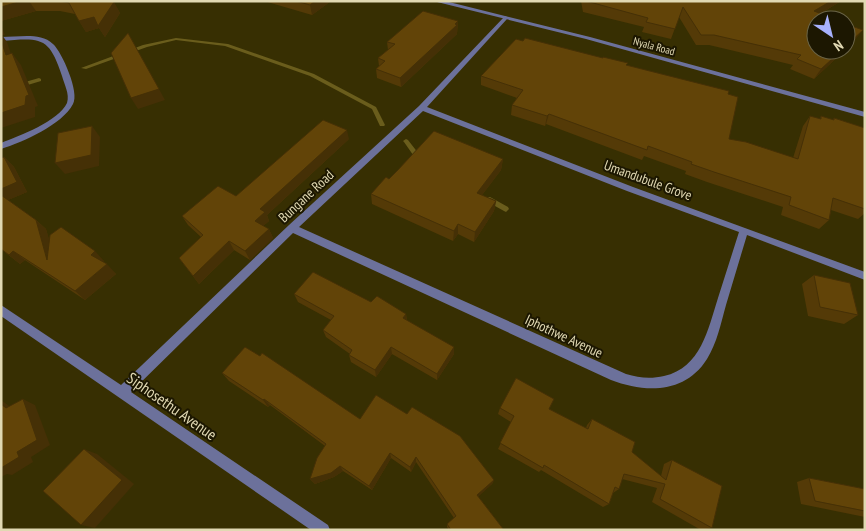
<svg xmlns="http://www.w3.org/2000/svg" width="866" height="531" font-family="'PT Sans Narrow',sans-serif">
<rect width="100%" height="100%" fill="#372f02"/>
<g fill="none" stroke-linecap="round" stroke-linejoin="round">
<g fill="#6a5d1c" fill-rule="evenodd">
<polygon points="176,38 228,44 314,74 376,107 385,125 384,126 380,126 372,109 310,76 225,46 176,40 147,47 86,69 81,68 143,45"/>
<polygon points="39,78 41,79 41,81 1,93 1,89"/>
<polygon points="406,139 408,140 422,158 422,162 418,162 404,142 403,141"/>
<polygon points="486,197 490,197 508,207 509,209 506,212 504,211 486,201 485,199"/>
</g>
<g fill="#6c719b" fill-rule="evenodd">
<path d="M505,16L507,17V19L427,107L633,187L865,272V280L747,235C740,258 733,282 726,305C721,323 717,343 707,359C685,394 645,393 611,380L293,233L131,392L328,525L330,530H311L1,316V305L121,385L289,225L419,106ZM423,111L627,191L739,232C732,254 725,276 718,298C708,329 701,368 664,376C651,379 639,378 626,374L299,227Z"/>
<path d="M27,36C36,36 46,37 53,44C62,52 80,93 73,104C62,125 23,142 1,149V143C19,136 59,121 67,103C70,94 64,84 62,76C49,36 41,38 1,41V37Z"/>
</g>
<polygon fill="#6c719b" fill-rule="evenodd" points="433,1 445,1 590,37 865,112 865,117 586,39"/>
</g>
<g fill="#543a07">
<polygon points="1,1 113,1 120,13 105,37 99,28 86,32 75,14 60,11 36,11 1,21"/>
<polygon points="264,1 331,1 312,15"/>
<polygon points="581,1 841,1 820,14 845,50 814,79 790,69 793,65 709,45 696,45 679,17 671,39 642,32 644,27 583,12"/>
<polygon points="458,21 457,34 401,87 377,78 376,69 379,66 378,58 388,50 387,42"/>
<polygon points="627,65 728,94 729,139 793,158 803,126 810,116 820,119 821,116 833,120 834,118 865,128 865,213 858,219 831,210 829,220 819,229 781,215 783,207 707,182 685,174 686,171 644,156 642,160 546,124 545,126 511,115 512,105 517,98 481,85 481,76"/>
<polygon points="349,139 267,215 269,221 263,226 269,229 273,238 250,260 234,250 199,284 179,258 201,237 188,225 182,216 236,196"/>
<polygon points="4,157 14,167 27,192 8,200 36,220 46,229 49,240 104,261 102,262 116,274 85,300 25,260 20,264 1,249"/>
<polygon points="503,159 501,170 482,195 496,201 494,211 474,242 458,234 453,241 372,204 371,194 389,179"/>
<polygon points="814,275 858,315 844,324 808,316 802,284"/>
<polygon points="294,294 371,302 406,314 407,321 454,354 437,380 392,354 376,377 351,362 349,355 350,354 326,337 323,330 331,320 298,302"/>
<polygon points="222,373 360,419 494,480 492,484 478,496 504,530 449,530 447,527 447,524 454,518 416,462 411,472 391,458 372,490 343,471 334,477 315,484 310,479 325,446 270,405 268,407 229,381"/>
<polygon points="500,408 549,409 586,428 587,425 592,419 661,476 664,464 672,460 712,528 701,530 652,502 657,488 622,479 619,489 613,493 609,504 603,507 541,470 539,472 498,449 511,422 498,414"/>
<polygon points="809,478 865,489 865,517 801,504 797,482"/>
</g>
<g fill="#453006">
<polygon points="22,1 29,1 36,11 1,21 1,7"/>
<polygon points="315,1 331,1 312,15 310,5"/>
<polygon points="831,1 841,1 808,21 814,11"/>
<polygon points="114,2 120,13 105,37 99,28 86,32 79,21"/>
<polygon points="458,21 457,34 401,87 400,78"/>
<polygon points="1,25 5,35 2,35 7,42 15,66 6,55 1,40"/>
<polygon points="863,30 855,40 846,49 846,46"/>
<polygon points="842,50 845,50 814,79 821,69"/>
<polygon points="12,53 21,65 38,106 35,107 35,117 1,128 1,113"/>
<polygon points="159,89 165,100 138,109 131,98"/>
<polygon points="549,114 546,124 545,126 547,116"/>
<polygon points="92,126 100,137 99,166 65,174 55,163"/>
<polygon points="347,130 349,139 267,215 269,221 259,230 255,221 260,209"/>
<polygon points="4,157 14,167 27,192 6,201 1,197 1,189"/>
<polygon points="503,159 501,170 476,203 477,193"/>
<polygon points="496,201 494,211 474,242 475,232"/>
<polygon points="36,220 46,229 58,269 47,260"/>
<polygon points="458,224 458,234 453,241 454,231"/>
<polygon points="269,229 273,238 250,260 245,251"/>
<polygon points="229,241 234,250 199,284 193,276"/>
<polygon points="13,251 25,260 20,264 9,255"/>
<polygon points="95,251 104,261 100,264 91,255"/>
<polygon points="107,264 116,274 85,300 75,291"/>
<polygon points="406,314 407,322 403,318"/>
<polygon points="391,347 392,354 376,377 375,370"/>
<polygon points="454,347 454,354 437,380 437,374"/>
<polygon points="23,399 35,405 50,445 31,457 33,462 12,475 7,474 1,477 1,468 17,452"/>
<polygon points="264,399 270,405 268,407 263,400"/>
<polygon points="1,400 20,414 6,408 1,404"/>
<polygon points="84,449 97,454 134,484 95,528 81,525"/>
<polygon points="390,453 391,458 372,490 369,486"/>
<polygon points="416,457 416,462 411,472 410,467"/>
<polygon points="340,466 343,471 334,477 315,484 310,479"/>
<polygon points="494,480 492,484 476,499 477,495"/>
</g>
<g fill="#624408" stroke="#453006">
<polygon points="1,1 22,1 1,7"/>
<polygon points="60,1 113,1 114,2 98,26 94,17 79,21 69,3"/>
<polygon points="296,1 315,1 310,5"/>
<polygon points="586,1 831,1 814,11 837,20 816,20 816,50 842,50 821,69 797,59 801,55 714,35 701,35 683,7 675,29 646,22 648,18"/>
<polygon points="423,11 458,21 455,24 457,25 400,78 376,69 385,61 378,58 395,44 387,42"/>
<polygon points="846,24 863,30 846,46"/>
<polygon points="128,33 159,89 131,98 111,53"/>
<polygon points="525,38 603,58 603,57 628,63 626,65 729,91 728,94 738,97 729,139 746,142 798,159 810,116 821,119 821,116 834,120 834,118 865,128 865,209 833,198 829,220 789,205 791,197 714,172 691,164 692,162 648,146 647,150 549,114 547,116 512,105 523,90 481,76 516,39 523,41"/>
<polygon points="1,40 6,55 12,53 29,95 26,96 25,105 1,113"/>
<polygon points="323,120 347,130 260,209 265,212 255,221 269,229 245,251 229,241 193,276 179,258 203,235 182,216 218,186 236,196"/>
<polygon points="92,126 91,155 55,163 58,133"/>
<polygon points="434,131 503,159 477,193 496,201 475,232 458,224 454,231 371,194 386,177 389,179 397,171"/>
<polygon points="4,157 17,182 1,189 1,158"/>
<polygon points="1,195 36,220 47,260 50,235 61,227 95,251 91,255 107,264 75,291 13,251 9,255 1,249"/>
<polygon points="313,272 371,302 377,296 406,314 403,318 454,347 437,374 391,347 375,370 349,355 352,350 323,330 334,316 294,294"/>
<polygon points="814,275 850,283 858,315 820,307"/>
<polygon points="245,347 260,356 262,353 360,419 376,395 407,414 412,407 460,436 494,480 477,495 504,530 451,530 447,524 456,516 416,457 410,467 390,453 369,486 340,466 331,473 310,479 317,458 326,444 264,399 263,400 222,373"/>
<polygon points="516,378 554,399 549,409 588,429 592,419 635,442 632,452 666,480 672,460 722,486 712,528 660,499 665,484 624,474 619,489 615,487 609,504 544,465 543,468 500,443 514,416 500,408"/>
<polygon points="23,399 37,440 17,452 19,457 1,468 1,404 6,408"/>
<polygon points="84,449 122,480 81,525 43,491"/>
<polygon points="809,478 865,489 865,511 815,501"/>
</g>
<g text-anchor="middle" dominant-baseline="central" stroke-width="4" stroke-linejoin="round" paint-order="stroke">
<g font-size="11" fill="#e1d9b3" stroke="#1c1701">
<text transform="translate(654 46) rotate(15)">Nyala Road</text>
</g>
<g font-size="14" fill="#e1d9b3" stroke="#1c1701">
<text transform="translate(648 180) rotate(20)">Umandubule Grove</text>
<text transform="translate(306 196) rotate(-43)">Bungane Road</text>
<text transform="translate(564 336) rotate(25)">Iphothwe Avenue</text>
</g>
<g font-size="16" fill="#e1d9b3" stroke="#1c1701">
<text transform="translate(172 406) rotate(35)">Siphosethu Avenue</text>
</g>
</g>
<rect width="866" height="531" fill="none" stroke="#e1d9b3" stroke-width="5"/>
<g transform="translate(831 35) rotate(145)"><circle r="24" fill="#1c1701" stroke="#6b6548"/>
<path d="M0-4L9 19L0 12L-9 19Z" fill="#a7b1fc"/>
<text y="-8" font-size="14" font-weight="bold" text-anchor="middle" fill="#e1d9b3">N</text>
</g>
</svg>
